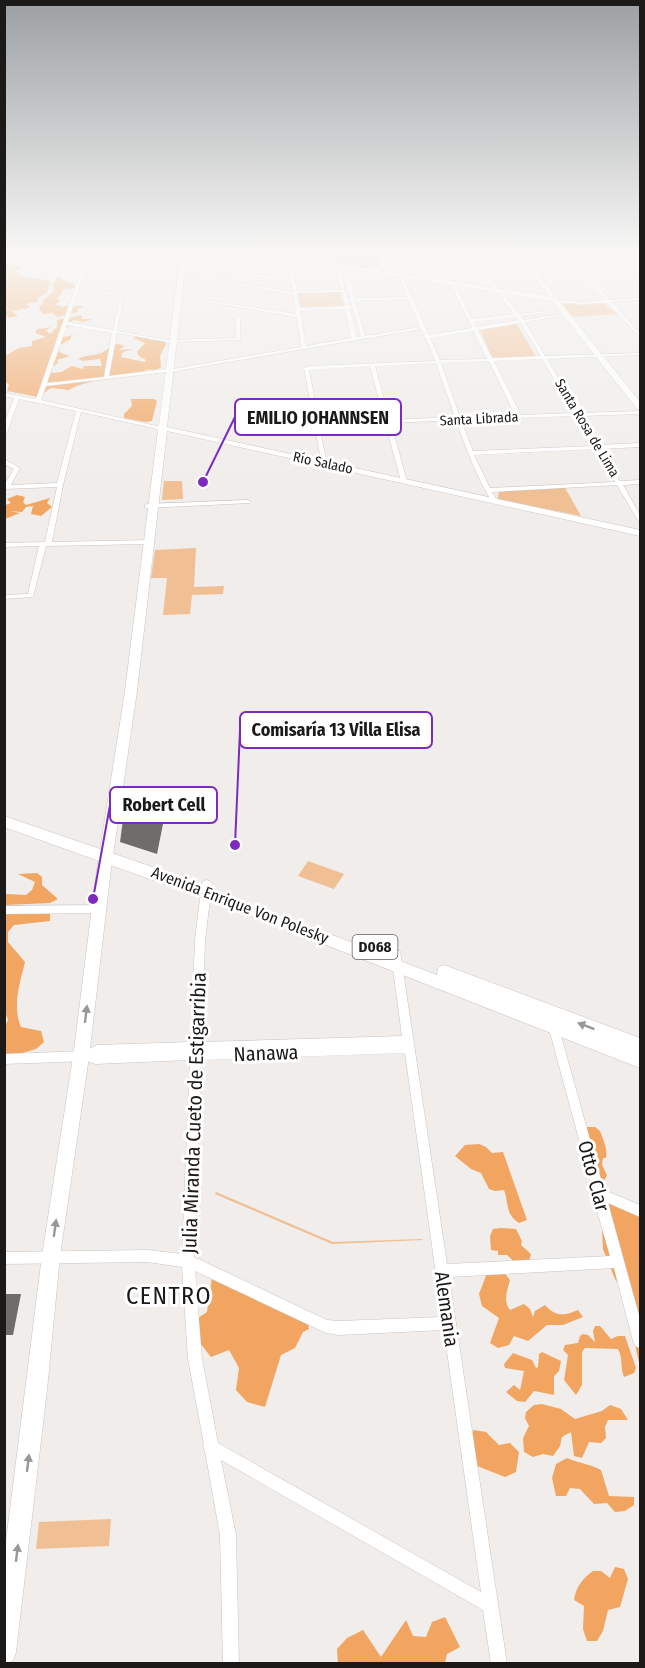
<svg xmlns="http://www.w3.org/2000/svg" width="645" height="1668" font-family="'Fira Sans Condensed',sans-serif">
<rect width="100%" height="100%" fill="#f0edea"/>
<g fill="#f1bf94">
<polygon points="260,252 382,252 384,271"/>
<polygon points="340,292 344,306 301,307 297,293"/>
<polygon points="561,303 579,305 605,304 618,314 573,317"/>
<polygon points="517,324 536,357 493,359 480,330"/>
<polygon points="164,481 182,481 183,499 162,500"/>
<polygon points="564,486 581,516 498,499 499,489"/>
<polygon points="196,548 194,587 224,586 223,594 192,595 190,614 163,615 167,578 151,578 155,550"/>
<polygon points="308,861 344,874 334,889 298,876"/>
<polygon points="216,1192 333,1242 422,1239 423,1240 332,1244 215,1194"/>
<polygon points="111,1519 109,1546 36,1549 39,1522"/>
</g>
<g fill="#f1a561">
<polygon points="5,264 21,267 14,272 21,273 22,276 50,281 47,293 39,297 37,302 26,304 30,307 29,308 12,311 18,316 9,318 5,315 5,309 8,307 5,306"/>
<polygon points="58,276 67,282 77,285 75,288 62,290 62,294 56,299 61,300 55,305 63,307 74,303 73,306 84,306 77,310 78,312 58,317 52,313 43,314 40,310 39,306 44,303 43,300 54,291 53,284"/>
<path d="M82,315L81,319H93L83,322L74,320L70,322L71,325L64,330L63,337L79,334L71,336V339L60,345L59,352L70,356L57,360L58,363L51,368L53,369L51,373L61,372L72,366L84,369L83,366H102L100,359L83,361L78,359C85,355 91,356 98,354C110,351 111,340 125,346L119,350L133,349L123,352L121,357L145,362L146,360L139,356L137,352L145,343L133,338L141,335L150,340L164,341L166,344L160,356L161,367C155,372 150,368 144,371C121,381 91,377 69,390L51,388L38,397L7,391L9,385L5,381V356L19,348L32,346V341L46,337L35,333L37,329L51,327L46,331L50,334L57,327V320Z"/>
<polygon points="131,399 154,399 157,401 152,421 145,422 124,418 124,414 132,406"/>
<polygon points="17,495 25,497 23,502 26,505 50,498 47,503 52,507 41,516 31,514 33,506 26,507 22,512 10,511 20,513 5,519 5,505 11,503 7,499"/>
<polygon points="37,873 42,877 42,885 58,899 50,903 5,905 5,894 26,895 32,890 35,882 18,874"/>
<path d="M32,908L50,914V921L14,925L8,932V942L25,962C20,982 12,1007 21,1027L41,1031L44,1042L36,1049L5,1058V1026L8,1020L4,1009L5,910Z"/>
<path d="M586,1127H595L600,1131C603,1140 608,1148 606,1158H603L602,1165L607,1175L604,1181L600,1182L582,1152Z"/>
<path d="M479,1144L486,1147L492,1153L503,1152L527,1220L519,1223C505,1214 509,1203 504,1190L495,1191L489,1189L481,1173L471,1169L455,1156L465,1145Z"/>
<polygon points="614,1197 639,1209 640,1214 640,1367 631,1327 627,1296 615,1279 603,1249 601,1209"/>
<polygon points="501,1228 516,1229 522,1241 521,1245 531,1254 529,1262 518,1265 507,1255 498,1255 498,1251 491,1250 490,1236 493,1229"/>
<path d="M503,1271L510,1280C507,1291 503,1301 510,1310L524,1304L530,1309L533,1317L535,1311L545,1305C556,1317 564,1316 578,1310L583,1317L563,1325H547L528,1341L514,1336L509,1345L498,1348L490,1343L499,1318L482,1306L479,1294L487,1273Z"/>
<polygon points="212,1277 234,1290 245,1287 284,1303 287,1315 306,1311 309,1329 303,1332 295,1348 281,1355 265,1407 247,1402 236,1390 239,1368 229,1350 211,1357 193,1334 198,1318 207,1312"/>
<path d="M595,1326H600L611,1339L618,1336H625L636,1368L634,1373L624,1377C620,1367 623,1358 618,1349L585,1348L582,1352V1385L576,1395L564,1380L568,1355L563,1350L565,1345L578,1343L580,1336L583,1334L588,1335L595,1342L593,1331Z"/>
<polygon points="542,1352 561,1361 559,1371 554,1376 554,1395 534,1391 525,1402 517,1401 506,1392 514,1385 520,1390 524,1371 505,1368 504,1364 513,1353 532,1360 536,1368 538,1367 539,1354"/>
<polygon points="542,1404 561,1409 575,1419 602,1411 610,1405 621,1409 628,1420 608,1420 605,1427 606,1438 601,1443 589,1442 582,1458 574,1456 571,1432 562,1437 560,1446 553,1456 543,1454 533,1457 524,1452 523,1438 529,1426 525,1418 526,1412 534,1405"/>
<polygon points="474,1430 486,1432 499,1445 510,1443 519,1452 516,1472 505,1477 477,1466 467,1440"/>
<path d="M567,1458C579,1463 590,1464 601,1470L609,1496L634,1497V1505L625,1511L615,1512L607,1503L594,1504L580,1489L570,1488L566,1496H556L552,1478L556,1464Z"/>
<path d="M615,1567L624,1569L628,1579L620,1607L608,1610L603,1631L597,1641H587L583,1629L584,1606L574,1600C576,1587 582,1579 593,1571H601L610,1578Z"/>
<polygon points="445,1617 460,1647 447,1654 445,1663 338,1663 337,1649 347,1638 363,1630 381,1657 406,1620 413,1636 426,1637 432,1622"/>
</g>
<g fill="#6f6d6a">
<polygon points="124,812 164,819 157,854 120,842"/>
<polygon points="4,1294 21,1294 13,1335 4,1335"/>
</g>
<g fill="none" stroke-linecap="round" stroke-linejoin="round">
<g stroke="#c8c5c2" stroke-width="1">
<g id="street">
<path d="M39,252L68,256L69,252H73L71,263L72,264L177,281L175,282L86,269L81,283L176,299L174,300L80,285L68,322L113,330L119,301L121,300L123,301L117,331L168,340L236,338V318L238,317L240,318V339L238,340L168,342L117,333L109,376L165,369L167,370V372L46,386L41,400L161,427L158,429L81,412L63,485L52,542L149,540L152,542L149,544L46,546L33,597L4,599V595L28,594L39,546L4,547V543L45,542L57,487L4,489V485L14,469L4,464V459L20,468L11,485L57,483L76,411L19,399L7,433L4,435V424L14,398L4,396V393L36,399L82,268L70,266L67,263L68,258ZM67,325L112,333L104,377L47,383Z"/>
<polygon points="107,252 116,252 180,263 178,264"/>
<path d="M379,252H383L384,266L409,265L407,252H411L413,265L474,262L466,252H470L478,262L568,259L562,252H566L572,258L616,257L611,252H615L620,257L640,256V258L623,259L640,276V279L618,259L574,261L610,300L640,298V300L612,302L640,334V337L607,303L582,304L554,302L556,300L582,302L605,300L570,261L480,265L519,314L545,311L547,312L521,316L523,320L569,313L567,315L525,322L545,356L640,353V355L547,359L579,413L640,411V414L581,416L599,445L640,443V447L601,449L620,481L640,480V484L623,485L640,515V521L637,519L617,485L492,492L497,501L492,502C477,477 466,449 456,420L391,423L407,481L406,482L401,481L385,423L319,426L327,464L322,465L304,368L309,366L435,361L426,338L423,337L424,336L421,329L170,372L167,370L301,347L297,317L172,296L174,295L296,314L293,295L179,274L181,273L293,292L291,282L181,265L182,263L290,279L287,258L289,257L291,258L297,291L341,290L336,266L338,265L340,266L345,290H348L342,267L344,266L346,267L355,298L406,297L399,276L402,275L429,335L472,328L450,283L452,282L454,283L472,319L514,314L476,265L384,268L382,271L380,269L368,271V269L380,266ZM342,292L345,306L300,308L297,293ZM346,292H349L350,299H347ZM408,299L420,327L365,336L355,301ZM348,301H351L352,306H349ZM350,308H353L361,337H356ZM345,309L351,338L306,346L300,310ZM516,317L519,320L476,327L474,322ZM521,323L541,356L492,358L478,330ZM473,331L487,359L440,360L430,338ZM542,359L574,413L521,415L494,361ZM489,361L515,415L460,417L441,363ZM436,363L455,417L390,420L375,366ZM370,366L384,420L319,422L309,370ZM576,416L593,446L473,451L461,420ZM595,449L615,482L490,488L474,455Z"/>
<polygon points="248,500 251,502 250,503 147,508 144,506 147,504"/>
<path d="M207,880L210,881L212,883L205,940L202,1042L402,1036L391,954L392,951L396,950L400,951L447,1264L610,1256L592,1193L593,1191L548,1025L549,1022L553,1021L557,1022L558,1025L604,1190L640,1205V1217L608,1203L640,1319V1348L635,1346L633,1341L614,1268L449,1277L507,1664H491L483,1610L221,1460L236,1535L239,1664H223L220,1535L205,1451L203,1446L204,1444L188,1359L182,1267L147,1262L4,1264V1252L147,1250L182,1254L190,1060L95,1064L87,1061L4,1064V1054L85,1051L97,1045L191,1042L195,940L202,883L204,881ZM405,1053L442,1317L339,1321L327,1320L194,1257L201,1060ZM195,1271L326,1333L339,1335L444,1330L481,1592L218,1443L202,1359Z"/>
<polygon points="99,905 102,906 104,909 102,912 99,913 4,914 4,906"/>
</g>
</g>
<g stroke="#c8c5c2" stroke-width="1">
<g id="secondary">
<polygon points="181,252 187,252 167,427 640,530 640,536 167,431 137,691 111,869 89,1057 60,1256 47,1390 16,1652 13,1661 4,1664 4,1557 42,1256 73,1057 97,869 125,691 158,430 154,427 159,425"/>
<polygon points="244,252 258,252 549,296 514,252 520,252 640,402 640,409 637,409 552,301"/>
</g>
</g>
<g stroke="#c8c5c2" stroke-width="1">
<polygon id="primary" points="4,816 170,873 437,975 438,967 444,965 640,1038 640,1068 239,911 4,827"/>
</g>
<use href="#street" fill="#fff" fill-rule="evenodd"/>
<use href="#secondary" fill="#fff" fill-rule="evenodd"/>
<use href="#primary" fill="#fff" fill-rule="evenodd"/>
</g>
<defs><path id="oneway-solid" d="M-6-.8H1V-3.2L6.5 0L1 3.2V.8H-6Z" transform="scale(1.5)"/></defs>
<g fill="#989898">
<use href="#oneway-solid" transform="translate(86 1014) rotate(-83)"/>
<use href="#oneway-solid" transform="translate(586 1026) rotate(-159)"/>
<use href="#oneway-solid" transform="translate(55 1228) rotate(-82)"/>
<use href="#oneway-solid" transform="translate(28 1463) rotate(-83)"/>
<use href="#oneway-solid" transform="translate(17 1553) rotate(-83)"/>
</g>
<linearGradient id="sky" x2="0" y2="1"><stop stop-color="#9ca0a3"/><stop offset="0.52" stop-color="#f8f7f6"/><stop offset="1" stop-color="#f8f7f6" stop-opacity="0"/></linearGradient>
<rect width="645" height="485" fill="url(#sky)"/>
<g text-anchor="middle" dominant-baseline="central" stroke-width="6" stroke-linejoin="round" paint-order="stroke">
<g font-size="14" fill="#1b1a19" stroke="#fff">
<text transform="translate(479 419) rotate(-3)">Santa Librada</text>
<text transform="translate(587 428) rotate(59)">Santa Rosa de Lima</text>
<text transform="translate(323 463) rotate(12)">Río Salado</text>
</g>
<rect fill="#fff" stroke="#5f5f5e" stroke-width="1.5" x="352.5" y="935" width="45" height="24" rx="4.5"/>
<g font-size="15" font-weight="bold" fill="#1b1a19">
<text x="375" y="947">D068</text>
</g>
<g font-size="16" fill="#1b1a19" stroke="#fff">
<text transform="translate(240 905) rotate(21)">Avenida Enrique Von Polesky</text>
</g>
<g font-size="20" fill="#1b1a19" stroke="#fff">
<text transform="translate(266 1053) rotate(-2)">Nanawa</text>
<text transform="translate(194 1113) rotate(-88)">Julia Miranda Cueto de Estigarribia</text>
<text transform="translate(594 1176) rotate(75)">Otto Clar</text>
<text transform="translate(447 1309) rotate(82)">Alemania</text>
</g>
<g font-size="24" letter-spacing="1.5" fill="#1b1a19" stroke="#fff">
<text x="169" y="1296">CENTRO</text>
</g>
</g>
<path fill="none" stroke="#7b2cbf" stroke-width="2" d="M203 482L235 417M235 845L240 730M93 899L110 805"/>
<g fill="#7b2cbf" stroke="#fff" stroke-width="2">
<circle cx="203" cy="482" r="6"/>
<circle cx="235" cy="845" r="6"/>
<circle cx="93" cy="899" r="6"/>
</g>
<g fill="#fff" stroke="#7b2cbf" stroke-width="2">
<rect x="235" y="399" width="166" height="36" rx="6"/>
<rect x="240" y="712" width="192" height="36" rx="6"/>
<rect x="110" y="787" width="107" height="36" rx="6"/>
</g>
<g font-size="18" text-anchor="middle" font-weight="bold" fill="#1b1a19">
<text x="318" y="424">EMILIO JOHANNSEN</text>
<text x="336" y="736">Comisaría 13 Villa Elisa</text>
<text x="164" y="811">Robert Cell</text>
</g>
<rect width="645" height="1668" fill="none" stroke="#1b1a19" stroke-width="12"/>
</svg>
